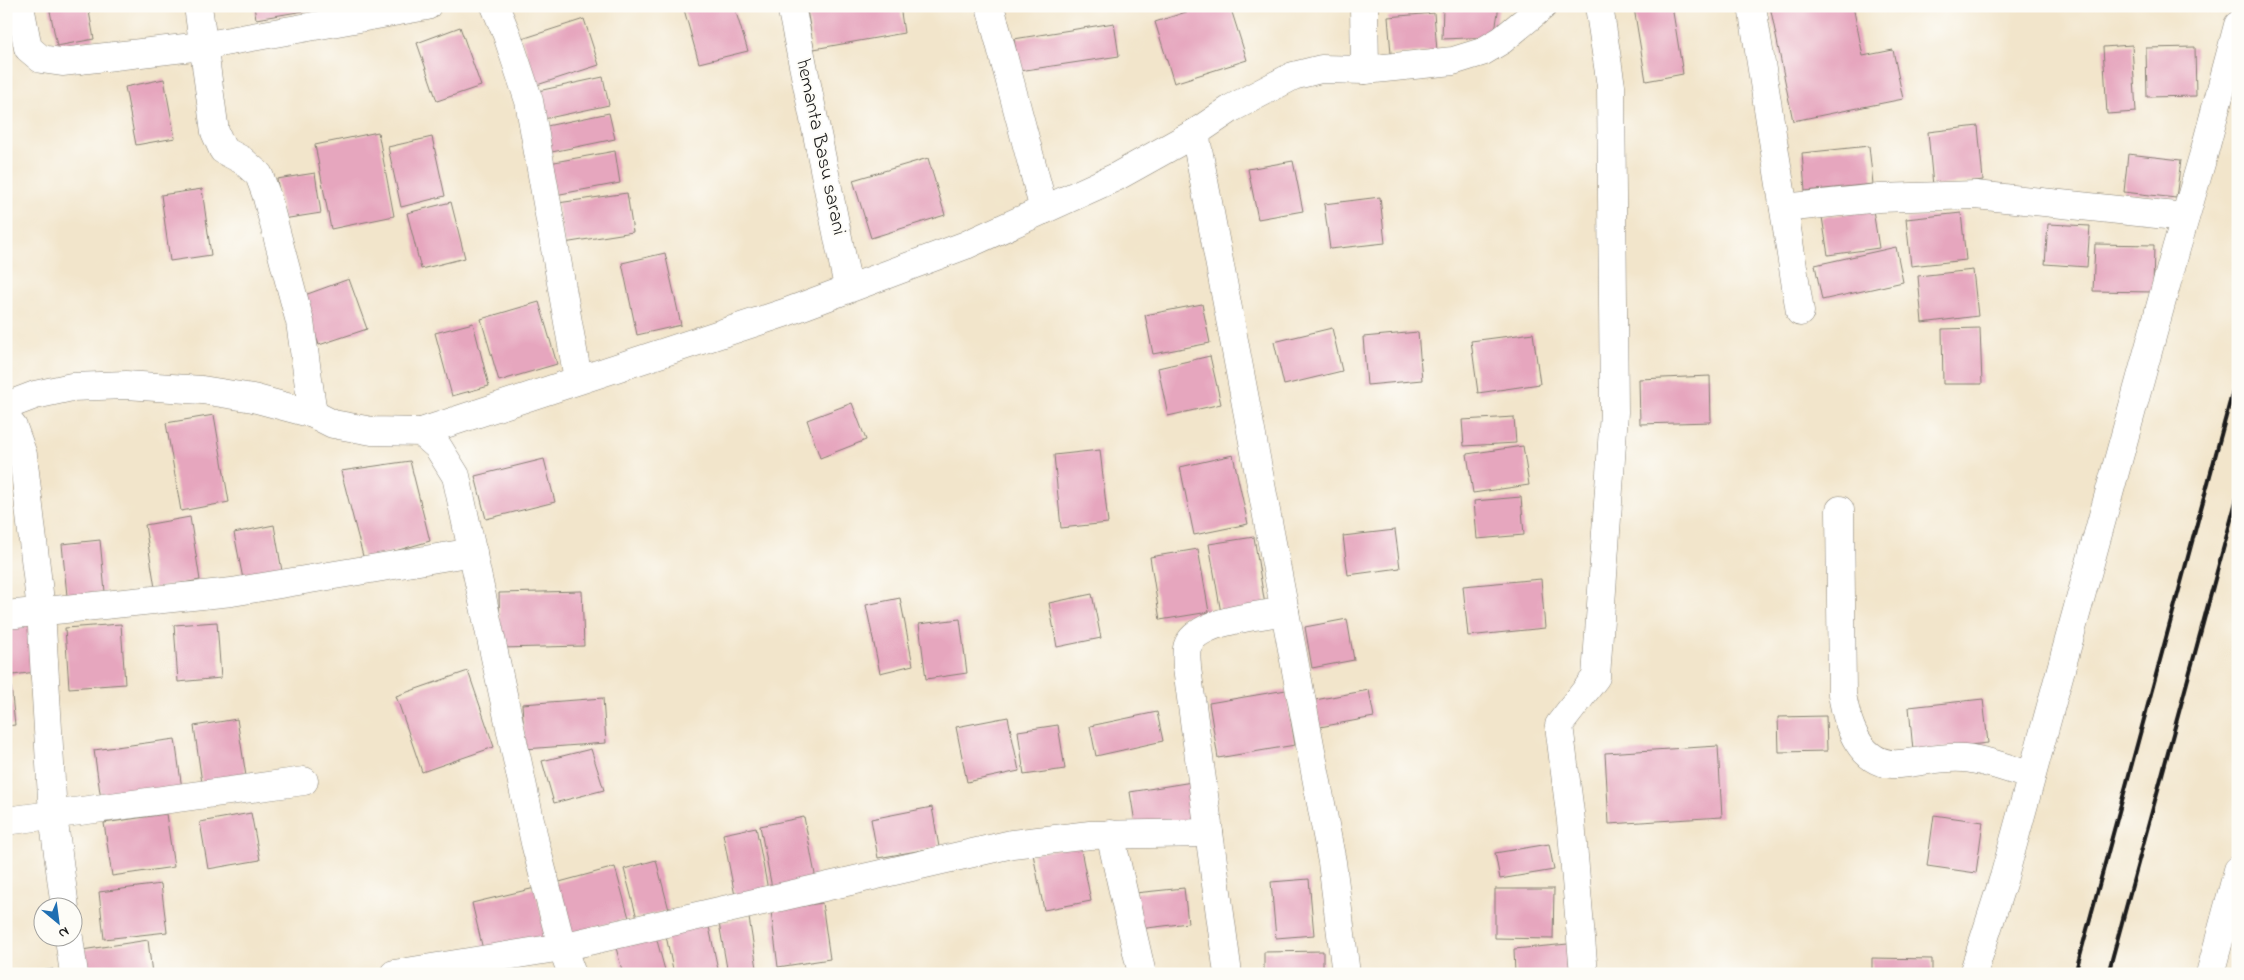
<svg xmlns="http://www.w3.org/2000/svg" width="2244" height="980" font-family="'Indie Flower',sans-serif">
<rect width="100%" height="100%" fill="#fdfcf7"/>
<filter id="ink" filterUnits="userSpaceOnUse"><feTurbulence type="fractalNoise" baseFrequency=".02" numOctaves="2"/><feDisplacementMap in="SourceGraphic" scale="10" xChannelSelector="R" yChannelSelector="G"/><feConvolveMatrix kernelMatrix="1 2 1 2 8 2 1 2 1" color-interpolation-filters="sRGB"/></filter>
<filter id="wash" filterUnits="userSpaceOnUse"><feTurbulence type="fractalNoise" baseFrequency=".0096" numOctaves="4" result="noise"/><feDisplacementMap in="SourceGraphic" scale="20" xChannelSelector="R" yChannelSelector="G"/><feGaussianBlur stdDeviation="1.12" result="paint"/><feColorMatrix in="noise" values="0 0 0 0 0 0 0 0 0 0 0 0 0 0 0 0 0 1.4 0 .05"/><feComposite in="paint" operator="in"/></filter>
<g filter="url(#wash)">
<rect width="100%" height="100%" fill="#f2e5cb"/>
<g id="blocks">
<g fill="#e6a6be">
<polygon points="49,6 88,6 94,39 57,46"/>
<polygon points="254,6 316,6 316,9 256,19"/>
<polygon points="683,6 734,6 748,51 699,63"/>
<polygon points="827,6 900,6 904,33 814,49 807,10"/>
<polygon points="1205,6 1230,6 1247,60 1174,83 1155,22"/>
<polygon points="1443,6 1499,6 1494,37 1442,39"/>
<polygon points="1641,6 1672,6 1683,74 1646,81 1634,8"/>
<polygon points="1770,6 1853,6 1863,56 1893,50 1903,99 1793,121"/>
<polygon points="1434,13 1437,51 1391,54 1388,17"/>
<polygon points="584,19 599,65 537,85 522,39"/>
<polygon points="1114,23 1119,56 1019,71 1014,39"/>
<polygon points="460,27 481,86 437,101 417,43"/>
<polygon points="2132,45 2136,112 2107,114 2103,47"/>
<polygon points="2195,47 2196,96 2147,97 2146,48"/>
<polygon points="603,77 609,105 544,119 538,91"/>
<polygon points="164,79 175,138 136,145 125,87"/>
<polygon points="609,113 615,139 547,153 542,127"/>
<polygon points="1978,126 1983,180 1933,186 1928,132"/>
<polygon points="378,132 394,216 331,229 315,145"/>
<polygon points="432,137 445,196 401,207 388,147"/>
<polygon points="1869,146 1873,184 1805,191 1802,153"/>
<polygon points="615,151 620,183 555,195 549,163"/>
<polygon points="2128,154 2181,160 2176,198 2124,192"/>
<polygon points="928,158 945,215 871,238 853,180"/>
<polygon points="1293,161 1303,211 1258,219 1248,169"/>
<polygon points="315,173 321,213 283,219 277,179"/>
<polygon points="202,189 211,255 170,261 161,195"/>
<polygon points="627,193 633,232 564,243 558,203"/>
<polygon points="1380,197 1385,243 1330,249 1324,204"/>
<polygon points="451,202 465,258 421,269 407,213"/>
<polygon points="1873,210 1879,248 1828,255 1822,217"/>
<polygon points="1961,213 1966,260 1911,266 1906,219"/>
<polygon points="2048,224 2090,226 2087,267 2045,264"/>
<polygon points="2095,244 2154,245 2153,292 2093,291"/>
<polygon points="1896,247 1903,282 1822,300 1815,265"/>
<polygon points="665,253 681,325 637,335 622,263"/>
<polygon points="1973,270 1978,316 1922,323 1918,276"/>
<polygon points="349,279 367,329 319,345 302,296"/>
<polygon points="539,302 557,364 499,381 481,319"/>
<polygon points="1202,304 1210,343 1153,354 1145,315"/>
<polygon points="473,323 489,386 452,396 435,333"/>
<polygon points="1332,328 1342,371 1284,385 1274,342"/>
<polygon points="1980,328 1982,384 1943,384 1942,329"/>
<polygon points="1418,332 1422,380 1367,385 1363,337"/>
<polygon points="1533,333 1540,384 1478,393 1471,341"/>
<polygon points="1210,356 1221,404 1168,416 1158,368"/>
<polygon points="1710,376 1711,422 1640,424 1639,379"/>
<polygon points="852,403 866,440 820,458 807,420"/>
<polygon points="214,415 229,502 181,511 166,423"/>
<polygon points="1514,417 1516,443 1464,446 1462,420"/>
<polygon points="1523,446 1529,485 1473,493 1467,454"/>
<polygon points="1100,450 1108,523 1061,528 1054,455"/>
<polygon points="1233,455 1248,524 1194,535 1180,467"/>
<polygon points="544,459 555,502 486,519 475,476"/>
<polygon points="410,461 430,541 364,560 341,471"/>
<polygon points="1521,497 1524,535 1477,539 1474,501"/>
<polygon points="190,517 200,580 155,588 145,525"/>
<polygon points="274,525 282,571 243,579 234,533"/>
<polygon points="1395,530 1400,568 1348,575 1343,536"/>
<polygon points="1254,537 1265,605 1221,613 1209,544"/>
<polygon points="100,540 105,592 67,596 62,544"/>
<polygon points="1198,549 1209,612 1160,620 1150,557"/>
<polygon points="1541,579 1545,628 1468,636 1463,586"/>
<polygon points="6,583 11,602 6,603"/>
<polygon points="582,591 584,646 500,648 499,593"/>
<polygon points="1092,594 1101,638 1057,647 1049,603"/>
<polygon points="900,598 913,665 880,673 866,605"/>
<polygon points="960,619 967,673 926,679 919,624"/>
<polygon points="1347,619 1354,660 1312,668 1305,627"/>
<polygon points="217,622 221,678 178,682 174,625"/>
<polygon points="121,624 125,684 69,688 65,628"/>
<polygon points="29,625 35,672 6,676 6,628"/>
<polygon points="468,671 494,747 422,772 396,696"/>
<polygon points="6,686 11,686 15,725 6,726"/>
<polygon points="1286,690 1295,745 1218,758 1209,703"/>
<polygon points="1369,690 1374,717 1320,727 1315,700"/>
<polygon points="603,698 606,743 525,749 522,704"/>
<polygon points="1983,699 1988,743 1913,751 1909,707"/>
<polygon points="1157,712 1163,741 1096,756 1090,726"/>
<polygon points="1826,716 1827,751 1779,752 1778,717"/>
<polygon points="1008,717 1019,771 967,782 956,727"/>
<polygon points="237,719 246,776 202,783 194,726"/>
<polygon points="1058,725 1065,769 1024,775 1018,731"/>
<polygon points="175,739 182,789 101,800 94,750"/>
<polygon points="1718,746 1722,817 1609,824 1605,753"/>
<polygon points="591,749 604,790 554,803 542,761"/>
<polygon points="1192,782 1197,819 1136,829 1130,792"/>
<polygon points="932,807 939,847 878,858 871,819"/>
<polygon points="251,813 260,860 208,869 200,822"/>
<polygon points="166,814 174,867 112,876 104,823"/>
<polygon points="1934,815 1983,822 1976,873 1927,866"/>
<polygon points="804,817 817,885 773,893 760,826"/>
<polygon points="756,827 769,895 736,901 723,834"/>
<polygon points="1549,844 1554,870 1500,879 1495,853"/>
<polygon points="1080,845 1091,901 1044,910 1033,854"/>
<polygon points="656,860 669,910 637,918 624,869"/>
<polygon points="615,867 629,918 566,935 552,884"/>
<polygon points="1309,879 1314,935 1276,938 1271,882"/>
<polygon points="161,884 167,932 104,939 99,892"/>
<polygon points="535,888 548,943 485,958 472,903"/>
<polygon points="1184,888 1188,923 1139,929 1135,893"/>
<polygon points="1495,889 1554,889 1553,939 1495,938"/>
<polygon points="822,903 830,959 778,967 771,911"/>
<polygon points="749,918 758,974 728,974 719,923"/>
<polygon points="708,922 719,974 674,974 665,931"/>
<polygon points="655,933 666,974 623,974 615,944"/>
<polygon points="148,940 152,974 86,974 82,950"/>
<polygon points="1568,944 1570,974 1515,974 1514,949"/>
<polygon points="1323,951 1323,974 1264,974 1264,952"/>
<polygon points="1872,958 1932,959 1932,974 1872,974"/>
<polygon points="53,969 53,974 28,974 28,973"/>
</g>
</g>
</g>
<g filter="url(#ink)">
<use href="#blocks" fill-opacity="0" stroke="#878074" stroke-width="1"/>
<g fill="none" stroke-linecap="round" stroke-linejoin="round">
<g stroke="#878074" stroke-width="29">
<g id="minor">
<polyline points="20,6 28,48 41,59 62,62 202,46 427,6"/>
<polyline points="198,6 215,132 223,150 242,160 259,175 266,194 300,322 313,414"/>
<polyline points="495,6 507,35 529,101 578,379"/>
<polyline points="791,6 848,287"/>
<polyline points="990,6 1044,210"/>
<polyline points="1364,6 1365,70"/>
<polyline points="1752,6 1800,312"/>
<polyline points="1195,133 1332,862 1346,974"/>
<polyline points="1784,208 1879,198 1976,195 2185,217"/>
<polyline points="6,406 35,395 72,387 126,385 202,390 253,398 313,414 333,424 372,431 421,432 438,447 456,476 535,843 562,947 572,974"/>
<polyline points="6,418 13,427 23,455 41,610 53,815 65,908"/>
<polyline points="421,432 784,313 966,245 1116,177 1195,133 1232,108 1293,76 1321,69 1365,70 1453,61 1482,52 1502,40 1543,6"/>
<path d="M1840,510L1842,694C1847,724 1860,767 1899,764C1921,762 1942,756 1964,758C1986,760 2010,769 2031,776"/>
<polyline points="6,615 232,592 473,552"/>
<polyline points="6,821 304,781"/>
<polyline points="1110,834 1142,974"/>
<polyline points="69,938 74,974"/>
<polyline points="394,974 562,947 1012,844 1090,835 1209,833"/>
<path d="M1228,974L1187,668C1187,662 1185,651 1188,645C1199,620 1260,616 1285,611"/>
<polyline points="1584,974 1571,821 1559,725 1596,677 1610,474 1614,412 1611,86 1599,6"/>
<polyline points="1973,974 2004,877 2176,249 2204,153 2238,25"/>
<polyline points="2210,974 2238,870"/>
</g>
</g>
<use href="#minor" stroke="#fff" stroke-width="28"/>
<g stroke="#1c1c1c" stroke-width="4">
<polyline points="2075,974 2238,372"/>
<polyline points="2108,974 2238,494"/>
</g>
</g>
</g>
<g text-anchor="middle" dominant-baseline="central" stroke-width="4" stroke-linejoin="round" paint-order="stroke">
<g font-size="20" fill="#1c1c1c" stroke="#fdfcf7">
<text transform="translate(820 147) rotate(78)">hemanta Basu sarani</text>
</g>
</g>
<rect width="2244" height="980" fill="none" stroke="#fdfcf7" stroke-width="25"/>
<g transform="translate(58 922) rotate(151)"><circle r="24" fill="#fdfcf7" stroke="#a3a29f"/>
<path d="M0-4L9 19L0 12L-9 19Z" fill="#1f6fb2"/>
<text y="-8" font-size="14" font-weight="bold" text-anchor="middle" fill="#1c1c1c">N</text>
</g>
</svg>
